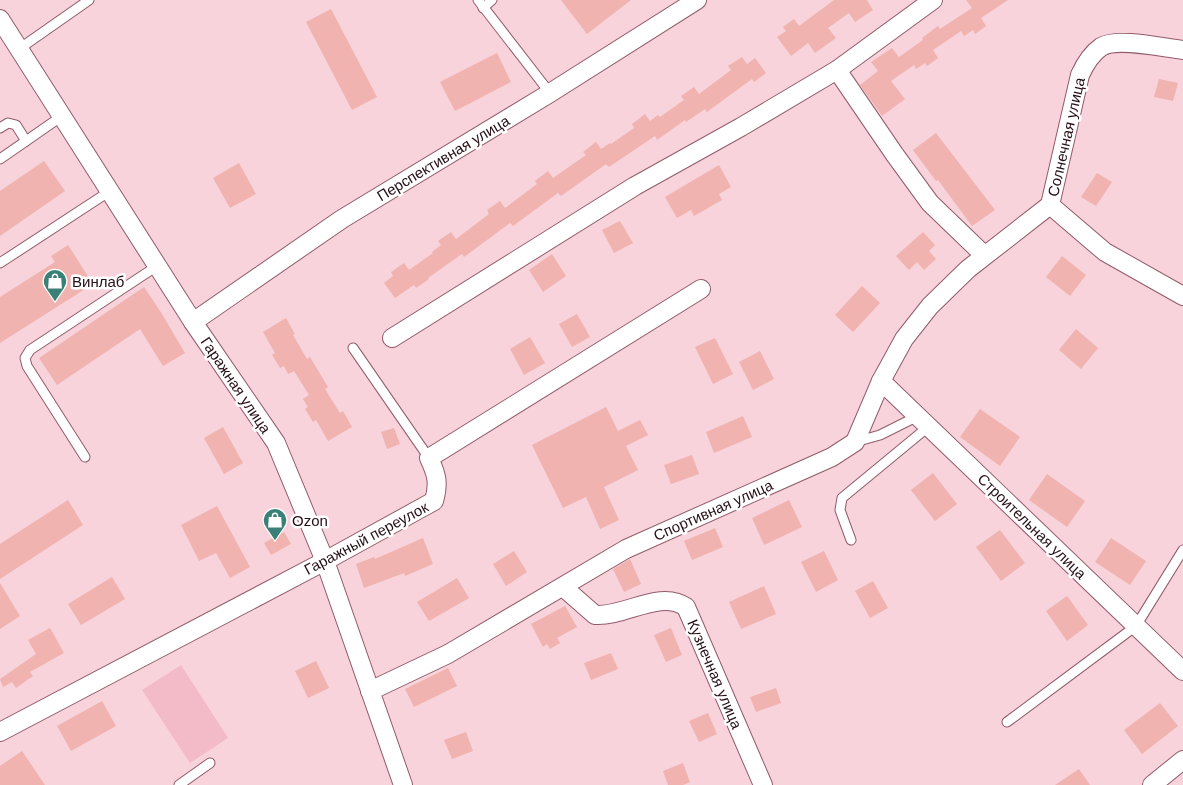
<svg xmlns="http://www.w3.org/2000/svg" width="1183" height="785" font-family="Helvetica,sans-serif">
<rect width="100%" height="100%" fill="#f8d3db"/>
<polygon fill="#f3bbc8" points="181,665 228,738 190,763 142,690"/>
<g fill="#f0b3af">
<polygon points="561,0 631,0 587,34"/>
<polygon points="834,0 867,0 873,10 855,22 849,13 828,28 836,38 815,53 808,43 791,56 777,37 786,31 783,27 794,19 799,26"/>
<polygon points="966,0 1008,0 981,18 986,26 975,34 973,30 964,36 961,31 933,50 938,58 927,66 925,63 916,69 914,65 891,81 905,99 882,116 860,85 878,71 871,62 892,48 899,57 923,40 922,38 938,26 940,29 972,8"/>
<polygon points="331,9 377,97 352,110 306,22"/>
<polygon points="497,53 511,82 455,111 440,82"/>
<polygon points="742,57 747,64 755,58 766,73 754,82 752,79 707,112 705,109 686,122 685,120 657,140 655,136 609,167 606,164 561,196 558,193 513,226 510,223 464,257 462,254 428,278 429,279 416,288 414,285 395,298 384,283 393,276 391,272 404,263 409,270 433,253 432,252 441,245 438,241 451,232 456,239 489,214 487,210 500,201 505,208 537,184 535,181 548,171 553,178 586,155 583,152 596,142 601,149 610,143 611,144 634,128 632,124 645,114 650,121 658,115 660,117 684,100 681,96 694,87 699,94 731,70 728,66"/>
<polygon points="1159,79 1178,83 1173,101 1154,97"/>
<polygon points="936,133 995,210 972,226 938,180 936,181 913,150"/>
<polygon points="44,161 65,191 0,236 0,191"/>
<polygon points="239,163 256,194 230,208 213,178"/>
<polygon points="719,165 731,187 719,194 722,200 694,216 691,210 677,218 665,197"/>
<polygon points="1097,173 1112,182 1096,206 1081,197"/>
<polygon points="620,221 633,243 614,253 602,230"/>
<polygon points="923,232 935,245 929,251 936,259 924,270 917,262 909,270 896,256"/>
<polygon points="68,245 93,284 0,343 0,297 55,262 51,256"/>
<polygon points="552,254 566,276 543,292 529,270"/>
<polygon points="1062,256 1086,275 1070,296 1046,277"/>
<polygon points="862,286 880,303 853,332 835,315"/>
<polygon points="144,287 162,314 185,353 163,366 140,329 57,385 39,358"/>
<polygon points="577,314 590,337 572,347 559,324"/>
<polygon points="286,318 295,334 293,335 307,359 310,357 328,387 325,389 340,413 343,411 352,427 328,441 316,420 313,422 305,409 308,407 303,399 309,395 294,371 288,374 284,366 280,368 272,355 275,353 263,332"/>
<polygon points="1076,329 1098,348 1081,369 1059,350"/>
<polygon points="530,337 545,363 524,375 510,349"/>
<polygon points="715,338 733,374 713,384 695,347"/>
<polygon points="760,351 774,379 753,390 739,362"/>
<polygon points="606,407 618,431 640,420 648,435 626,446 638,470 604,487 619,520 600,529 586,497 563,508 532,445"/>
<polygon points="980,409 1020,437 1000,466 960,437"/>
<polygon points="743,416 752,437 714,453 706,432"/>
<polygon points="223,427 243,463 224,474 204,438"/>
<polygon points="394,428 400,444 387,449 381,432"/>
<polygon points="692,455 699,474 671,484 664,465"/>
<polygon points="933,473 957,504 935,521 911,490"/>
<polygon points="1047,474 1085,501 1067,527 1029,500"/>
<polygon points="68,500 83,525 0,579 0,544"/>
<polygon points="789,500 802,527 764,545 752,518"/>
<polygon points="217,506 250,567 230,578 216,553 199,561 181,525"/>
<polygon points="715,528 723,547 692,560 684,541"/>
<polygon points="1000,530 1025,563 1001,581 976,547"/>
<polygon points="284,532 291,544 271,555 264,543"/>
<polygon points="423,538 433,564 405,576 404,573 364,588 356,564 374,557 375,559"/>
<polygon points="1111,538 1146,561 1130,585 1095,562"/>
<polygon points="514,551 527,572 506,586 493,564"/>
<polygon points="824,551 838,580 816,592 801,562"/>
<polygon points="630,559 641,584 624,592 613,569"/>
<polygon points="112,577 125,599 81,625 68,604"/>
<polygon points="457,578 469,598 429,621 417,602"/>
<polygon points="873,581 888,608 870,618 855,591"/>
<polygon points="0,583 20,616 0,629"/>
<polygon points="764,586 776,614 741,629 729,602"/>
<polygon points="1067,596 1088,625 1067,641 1046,611"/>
<polygon points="565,606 577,627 557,638 560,643 550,649 547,644 543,647 531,624"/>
<polygon points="50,628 64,653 30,672 33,676 16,688 12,682 3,687 0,679 36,654 28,640"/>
<polygon points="671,628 682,655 666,662 654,635"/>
<polygon points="611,653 618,669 591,680 584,663"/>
<polygon points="316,661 329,688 308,698 295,671"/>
<polygon points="448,668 457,686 414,707 405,689"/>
<polygon points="776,688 781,703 756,712 750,697"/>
<polygon points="102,701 116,726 71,751 57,726"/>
<polygon points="1160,703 1178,726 1142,754 1124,730"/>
<polygon points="708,713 717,734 699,742 689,721"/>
<polygon points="466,732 473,751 452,759 444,740"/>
<polygon points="22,751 45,785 0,785 0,766"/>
<polygon points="683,763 690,782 683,785 668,785 663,771"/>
<polygon points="1079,769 1090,785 1055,785"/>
</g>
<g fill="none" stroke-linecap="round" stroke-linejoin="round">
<g stroke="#915c69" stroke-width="11">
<g id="lane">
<polyline points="478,0 550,93"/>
<polyline points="483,8 492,0"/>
<polyline points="19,49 89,0"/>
<polyline points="0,128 8,123 16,125 26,141"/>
<polyline points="0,159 62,116"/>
<polyline points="0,263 110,191"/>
<polyline points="353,348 429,458"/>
<polyline points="855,442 880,435 918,416"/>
<polyline points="85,457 27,366 25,358 30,350 157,266"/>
<polyline points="851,540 840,510 842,498 928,427"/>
<polyline points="1007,722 1136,626 1183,550"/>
<polyline points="179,785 210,763"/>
</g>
</g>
<g stroke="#915c69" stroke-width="20">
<g id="street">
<polyline points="0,19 193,322 276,443 325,561 403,785"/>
<polyline points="837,70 895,155 930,203 984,255"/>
<polyline points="1050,205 1105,252 1183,296"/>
<polyline points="193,322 342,219 550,93 697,0"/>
<polyline points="392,338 635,186 741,127 837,70 933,0"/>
<polyline points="881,381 1183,671"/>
<path d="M563,587L595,615C625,617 660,589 686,607L763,785"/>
<path d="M370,691L448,654L626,549L832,457L855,442L881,381L904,339L930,306L968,269L1050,205L1080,75C1085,64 1091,54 1101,47C1117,37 1164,48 1183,50"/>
<path d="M0,732L325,561L434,501C439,483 437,475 429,458L701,289"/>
<polyline points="1152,785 1183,760"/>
</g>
</g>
<use href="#lane" stroke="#fff" stroke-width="9"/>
<use href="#street" stroke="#fff" stroke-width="18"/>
</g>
<defs>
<g id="shop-pin" transform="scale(1.25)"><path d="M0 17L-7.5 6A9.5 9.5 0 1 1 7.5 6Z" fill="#3a8077" stroke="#fff"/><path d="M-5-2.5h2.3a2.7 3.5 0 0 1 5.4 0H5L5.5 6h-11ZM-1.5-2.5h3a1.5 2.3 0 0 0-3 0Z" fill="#fff"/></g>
</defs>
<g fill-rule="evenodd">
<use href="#shop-pin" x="55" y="281"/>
<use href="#shop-pin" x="275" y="520"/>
</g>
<g text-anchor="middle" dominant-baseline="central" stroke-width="5" stroke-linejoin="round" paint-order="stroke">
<g font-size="15" fill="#240f15" stroke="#fff">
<text transform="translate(1066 137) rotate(-77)">Солнечная улица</text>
<text transform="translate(443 158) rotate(-31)">Перспективная улица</text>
<text transform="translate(236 385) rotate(56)">Гаражная улица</text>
<text transform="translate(713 510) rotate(-24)">Спортивная улица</text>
<text transform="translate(1032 526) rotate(44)">Строительная улица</text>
<text transform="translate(366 538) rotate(-28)">Гаражный переулок</text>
<text transform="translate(715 674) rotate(67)">Кузнечная улица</text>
</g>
<g font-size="15" fill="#240f15" stroke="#fff" text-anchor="start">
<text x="72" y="281">Винлаб</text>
<text x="292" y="520">Ozon</text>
</g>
</g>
</svg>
